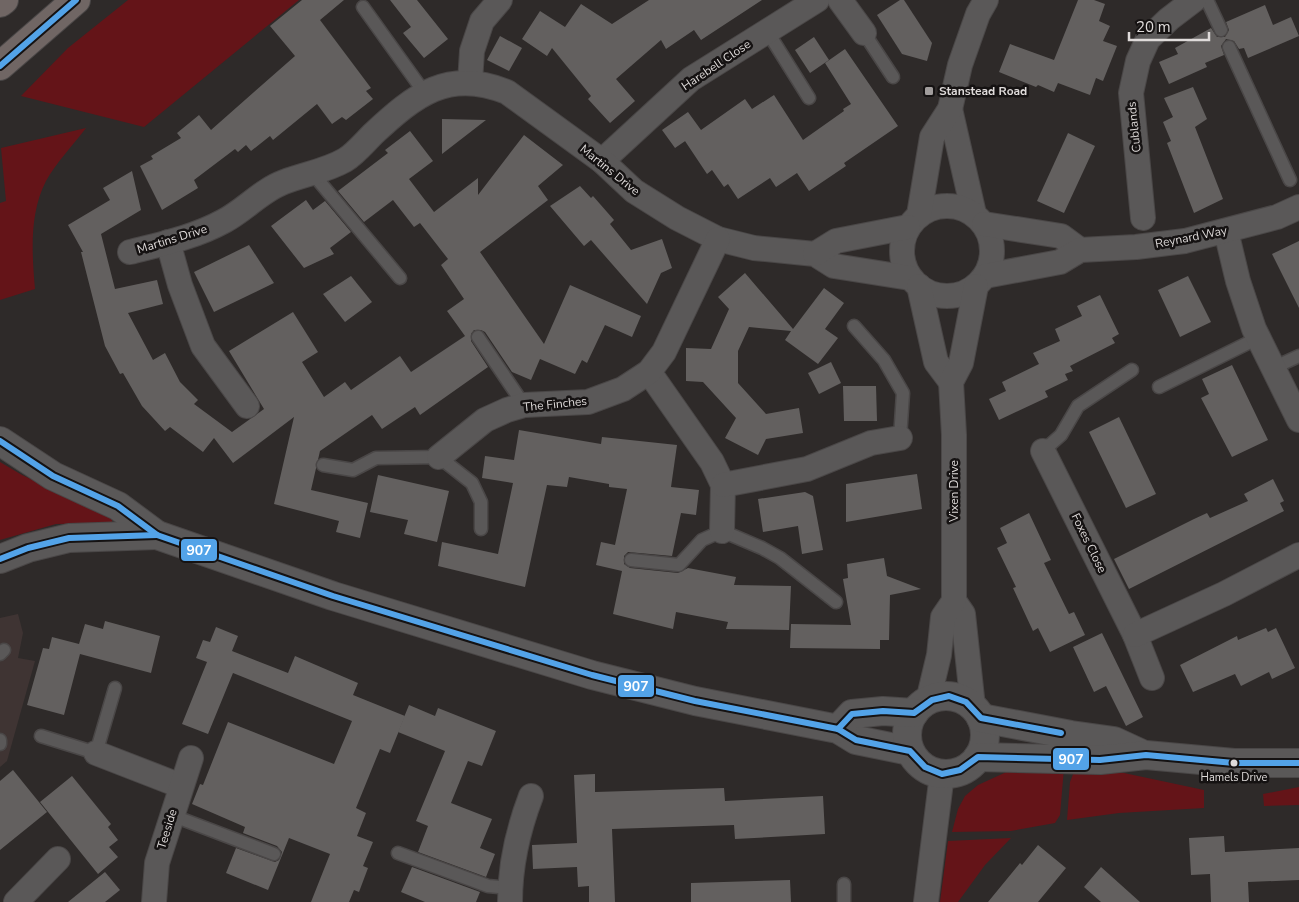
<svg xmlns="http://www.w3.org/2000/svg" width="1299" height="902" font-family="'Nunito Sans',sans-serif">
<rect width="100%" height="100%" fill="#2e2a29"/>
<polygon fill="#3f3433" points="18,614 23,633 18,658 35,661 7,761 0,767 0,618"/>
<g fill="#641418">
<polygon points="128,0 299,0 144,127 21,96 68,48"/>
<path d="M86,128C73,145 56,163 46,181C29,214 32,254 35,289L0,300V203L6,201L1,148Z"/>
<polygon points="0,462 22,475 112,516 112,523 56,524 0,540"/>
<polygon points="1064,768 1060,815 1055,823 1011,831 952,832 958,809 965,796 978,785 1013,769"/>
<polygon points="1075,769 1124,773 1204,790 1204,808 1119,813 1067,820 1070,782"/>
<polygon points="1299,787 1299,805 1264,806 1263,794"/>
<polygon points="1011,838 985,865 958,902 940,902 948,841"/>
</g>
<g fill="#63605f">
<polygon points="302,0 344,0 320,20 371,88 366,91 373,99 346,120 342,117 332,124 317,104 273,140 270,136 251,151 246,145 238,152 235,149 194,180 198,188 162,210 140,166 153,159 151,156 181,138 177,133 199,115 211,130 295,56 270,26"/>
<polygon points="390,0 417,0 448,39 424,58 403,33 411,27"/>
<polygon points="649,0 762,0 701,40 694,30 666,49 661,40 616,79 635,101 610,123 588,99 591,96 552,48 547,56 522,39 540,11 565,27 581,4 612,24"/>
<polygon points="900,0 904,0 932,43 927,61 902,54 877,15"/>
<polygon points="1078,0 1094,0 1105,4 1099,21 1110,26 1103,41 1117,46 1103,81 1096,78 1090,95 1058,83 1054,92 1038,85 1036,87 999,72 1010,44 1054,60"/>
<polygon points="1265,5 1273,25 1291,17 1299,36 1248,58 1244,48 1239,49 1234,41 1226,39 1221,46 1224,55 1205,63 1207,67 1169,84 1159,62 1178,54 1175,48 1211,28 1217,37 1225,37 1229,30 1226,22"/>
<polygon points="500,36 522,48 509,71 487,60"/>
<polygon points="814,37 829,60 810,73 795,50"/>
<polygon points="845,49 898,126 844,163 846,166 809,191 797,173 776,187 770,178 738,199 728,184 724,187 712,170 707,174 685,141 694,135 675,148 662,130 688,112 701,130 745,99 752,109 774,95 803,140 844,111 843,109 851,104 825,63"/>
<polygon points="1193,87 1207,119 1195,127 1223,199 1194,213 1167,143 1171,141 1163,122 1173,117 1164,98"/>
<polygon points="442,119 486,120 442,154"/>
<polygon points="410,131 433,161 409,179 434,212 478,178 478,195 524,135 563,165 538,186 548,200 480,252 544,344 570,285 641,316 632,337 605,325 587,363 582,360 575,374 540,359 531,380 512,372 485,332 481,330 474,330 471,334 471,341 488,367 420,415 415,407 382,429 372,415 320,451 311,490 368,503 360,538 336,532 339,521 274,504 294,417 233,463 214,438 203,452 170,427 165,431 142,406 123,373 120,374 105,346 81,252 83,252 68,225 110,200 103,188 132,171 141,210 101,234 115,289 157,280 163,304 128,313 153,360 165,353 180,382 198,400 194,404 232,432 264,409 229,351 293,312 318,352 302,362 324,397 345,382 351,390 400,356 411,372 465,336 447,311 464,299 441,265 448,259 420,223 414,227 393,200 364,222 338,191 388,153 385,150"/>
<polygon points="1068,133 1095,146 1064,213 1037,201"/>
<polygon points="580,186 591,198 593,196 614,220 610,224 631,250 662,239 672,268 661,273 647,304 591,240 584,246 550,206"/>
<polygon points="306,200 313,210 325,201 351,232 330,248 334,254 304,268 271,226"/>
<polygon points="1299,241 1299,308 1272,254"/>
<polygon points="249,245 274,283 214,312 194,272"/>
<polygon points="745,273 793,329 824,288 844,303 825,329 838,338 818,364 785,340 791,331 749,327 738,351 738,383 766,414 799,408 803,433 766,439 758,455 725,438 736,418 703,382 686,381 686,348 711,349 729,309 718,297"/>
<polygon points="351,276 372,302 345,322 323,294"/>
<polygon points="1188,276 1211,322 1180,337 1158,290"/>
<polygon points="1100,295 1119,334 1112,338 1115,343 1070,366 1073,371 1065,374 1068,380 1045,391 1048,397 999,420 989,399 1006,391 1002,382 1039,364 1033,353 1060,341 1055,329 1082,316 1077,306"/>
<polygon points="831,362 841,383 819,394 808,373"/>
<polygon points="1232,365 1268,440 1232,457 1201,398 1209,394 1202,379"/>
<polygon points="843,386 876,386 877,421 844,421"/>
<polygon points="1119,417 1156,494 1126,508 1089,432"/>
<polygon points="519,430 601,444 602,437 677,445 671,487 699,490 696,515 681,513 672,556 628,552 624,556 624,564 630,568 678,573 688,568 736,577 734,585 791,586 789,630 726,629 728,622 676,612 673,629 613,614 622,571 596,565 601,542 615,545 627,489 609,487 609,484 569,477 567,487 547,485 525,587 438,566 442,542 498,554 513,483 482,478 485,456 514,460"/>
<polygon points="917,474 922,509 846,522 846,484"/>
<polygon points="378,475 449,491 437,542 404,534 408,520 370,512"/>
<polygon points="1273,479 1284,501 1280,503 1284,511 1129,589 1114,559 1194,519 1207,513 1210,518 1248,501 1244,494"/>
<polygon points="805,492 813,496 823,550 802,554 798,526 763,532 758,499"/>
<polygon points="1029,513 1051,560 1044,563 1069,614 1074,612 1085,635 1050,652 1038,628 1033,631 1013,588 1016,587 997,548 1007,543 1000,528"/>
<polygon points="884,558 887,576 921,589 890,595 889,640 880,640 880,649 790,648 791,624 851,625 843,579 848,578 847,564"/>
<polygon points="105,621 160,636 151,673 80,654 64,715 27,705 43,648 49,649 52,637 79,644 85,624 103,629"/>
<polygon points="216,627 238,636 232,651 288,673 295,656 358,683 353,695 405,716 390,753 380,749 356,808 366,813 357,836 373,842 363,866 368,868 359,892 354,890 349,902 311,902 330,854 289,838 268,890 226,873 236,848 275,862 279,860 282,852 277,846 243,833 245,827 192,804 200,784 203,785 228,722 334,764 352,721 233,673 208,734 182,724 207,662 196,658 203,640 210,642"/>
<polygon points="1266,628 1268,632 1276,628 1295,668 1272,679 1269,672 1241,686 1235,674 1193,692 1180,665 1237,636 1238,640"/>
<polygon points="1102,633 1143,717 1126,726 1106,686 1094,692 1073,647"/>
<polygon points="409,705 435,716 438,708 496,731 482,766 468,761 451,803 492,819 480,848 495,854 486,877 418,852 428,826 416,821 445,751 398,732"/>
<polygon points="13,770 47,812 0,850 0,781"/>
<polygon points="595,774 595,792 724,788 725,801 823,796 825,834 735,839 734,825 612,829 615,902 589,902 589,886 578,887 577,867 533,869 532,845 577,843 574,775"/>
<polygon points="72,776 111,824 108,827 118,840 109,847 118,857 98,874 40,802"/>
<polygon points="1224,836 1225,852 1299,848 1299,880 1248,882 1249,902 1211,902 1210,874 1191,875 1189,838"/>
<polygon points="1038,845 1066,868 1038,902 988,902 1020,863 1022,865"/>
<polygon points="412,867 480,892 476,902 425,902 401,892"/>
<polygon points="1101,867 1140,902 1101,902 1084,887"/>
<polygon points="105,872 120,890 105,902 68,902"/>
<polygon points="790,880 791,902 691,902 691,883"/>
</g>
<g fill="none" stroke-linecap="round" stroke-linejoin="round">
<g stroke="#4a4747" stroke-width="15">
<g id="service">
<polyline points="1207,0 1221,30"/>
<polyline points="363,7 424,92"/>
<polyline points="767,31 809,98"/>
<polyline points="864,33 893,77"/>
<polyline points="1229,47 1290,180"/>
<polyline points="313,174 400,278"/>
<polyline points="854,326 884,360 903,393 900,438"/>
<polyline points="478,337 524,405"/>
<polyline points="1273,368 1299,356"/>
<polyline points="1159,387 1258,338"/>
<polyline points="1043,451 1061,435 1078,406 1132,370"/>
<polyline points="323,465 353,470 376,458 439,457 472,483 481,502 481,529"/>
<polyline points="631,560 679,565 702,540 722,531 762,548 780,558 836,602"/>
<polyline points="0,654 4,650"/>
<polyline points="41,736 96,753 115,688"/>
<polyline points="0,740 0,744"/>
<polyline points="171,815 274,854"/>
<polyline points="398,853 488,886 510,888"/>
<polyline points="844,884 844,902"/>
</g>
</g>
<g stroke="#4a4747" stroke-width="26">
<g id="minor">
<polyline points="840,0 864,33"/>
<polyline points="470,82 472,51 482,21 500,0"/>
<polyline points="950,109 974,214"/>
<polyline points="602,161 691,79 817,0"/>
<circle cx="947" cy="251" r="45"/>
<polyline points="919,215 932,137 950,109 960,65 978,14 986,0"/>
<polyline points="1143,218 1131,93 1138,61 1148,39 1169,19 1194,0"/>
<polyline points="984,224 1061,236 1080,250"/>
<polyline points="1226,231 1238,281 1254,329 1299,420"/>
<polyline points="168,242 180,285 203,346 247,406"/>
<path d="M130,252C162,244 195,237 224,221C245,210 262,190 284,182C305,174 326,171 345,160C355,154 364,143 373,134C415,95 448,68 507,92L602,161L634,191L677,218L718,239L754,248L815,254L834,266L910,278"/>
<polyline points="815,254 836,241 908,227"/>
<polyline points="985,276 1060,262 1080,250 1136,247 1185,241 1277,217 1299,207"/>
<polyline points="919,286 936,362 951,382"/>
<polyline points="649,372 712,462 723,485 722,531"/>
<polyline points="1043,451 1135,635 1152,678"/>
<polyline points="439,457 485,420 507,410 524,405 588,402 623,389 649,372 664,352 718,239"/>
<polyline points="723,485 807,469 871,443 900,438"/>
<polyline points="954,601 963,614 973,707"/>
<polyline points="1135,635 1224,594 1299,555"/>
<polyline points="928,701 939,655 943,617 954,601 954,435 951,382 961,363 976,286"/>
<polyline points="96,753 181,786"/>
<polyline points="16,902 58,859"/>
<polyline points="154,902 157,863 191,758"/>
<path d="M510,902C510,865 518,830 531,796"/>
<polyline points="926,902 942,774"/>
</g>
</g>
<g stroke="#4a4747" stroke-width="30">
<g id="secondary">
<polyline points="0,441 53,476 118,506 157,535 333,596 592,675 695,701 838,729 856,740 910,751"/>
<polyline points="0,559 28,548 69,538 157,535"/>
<circle cx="946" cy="735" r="39"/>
<polyline points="981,718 1071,735 1114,741 1140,753"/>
<polyline points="838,729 852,714 883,711 914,713"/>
<polyline points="978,757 1100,760 1146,755 1234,763 1299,763"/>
</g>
</g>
<g stroke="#4a4747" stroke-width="30">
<g id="trunk">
<polyline points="0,3 4,0"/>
<polyline points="0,66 76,0"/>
</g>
</g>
<use href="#service" stroke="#5a5858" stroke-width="12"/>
<use href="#minor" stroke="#5a5858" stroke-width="24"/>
<use href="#secondary" stroke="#5a5858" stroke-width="28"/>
<use href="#trunk" stroke="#706664" stroke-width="28"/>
<g stroke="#151212" stroke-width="10">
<g id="bus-1">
<polyline points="0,66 76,0"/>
<polyline points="0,441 53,476 118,506 157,535 333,596 592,675 695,701 838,729 856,740 910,751 925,767 942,774 960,770 978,757 1100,760 1146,755 1234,763 1299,763"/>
<polyline points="0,559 28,548 69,538 157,535"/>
<polyline points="838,729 852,714 883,711 914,713 932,700 949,696 966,702 981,718 1061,733"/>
</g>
</g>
<use href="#bus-1" stroke="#53a3e8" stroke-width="6"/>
</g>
<rect fill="#a19d9c" stroke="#151212" stroke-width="2" x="924" y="86" width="10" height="10" rx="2.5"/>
<circle fill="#dfdbda" stroke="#151212" stroke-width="2" cx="1234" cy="763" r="4.5"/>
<g text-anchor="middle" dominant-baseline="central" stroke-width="5" stroke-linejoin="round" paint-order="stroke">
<g font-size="11" fill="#dfdbda" stroke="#151212">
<text x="1234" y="777">Hamels Drive</text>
</g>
<g font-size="12" fill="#dfdbda" stroke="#151212">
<text transform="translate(716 65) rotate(-34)">Harebell Close</text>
<text transform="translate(1134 127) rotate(-96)">Cublands</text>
<text transform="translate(610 170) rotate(39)">Martins Drive</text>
<text transform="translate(1191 237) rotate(-11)">Reynard Way</text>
<text transform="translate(172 239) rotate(-17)">Martins Drive</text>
<text transform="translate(555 404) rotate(-6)">The Finches</text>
<text transform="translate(954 491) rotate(-90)">Vixen Drive</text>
<text transform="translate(1089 543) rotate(64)">Foxes Close</text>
<text transform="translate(167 829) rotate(-73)">Teeside</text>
</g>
<g font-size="12" font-weight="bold" fill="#dfdbda" stroke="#151212" text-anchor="start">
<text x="939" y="91">Stanstead Road</text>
</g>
</g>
<g stroke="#151212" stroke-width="2">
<rect x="180" y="538" width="38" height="24" rx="5" fill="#53a3e8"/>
<rect x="617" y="674" width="38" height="24" rx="5" fill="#53a3e8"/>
<rect x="1052" y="747" width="38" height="24" rx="5" fill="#53a3e8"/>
</g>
<g font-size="14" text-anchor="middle" font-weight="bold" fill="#fff">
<text x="199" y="555">907</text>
<text x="636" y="691">907</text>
<text x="1071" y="764">907</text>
</g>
<path d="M1129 32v8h80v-8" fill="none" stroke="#dfdbda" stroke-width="2.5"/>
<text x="1136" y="32" font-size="15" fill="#dfdbda" stroke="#151212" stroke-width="4" paint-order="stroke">20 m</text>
</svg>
